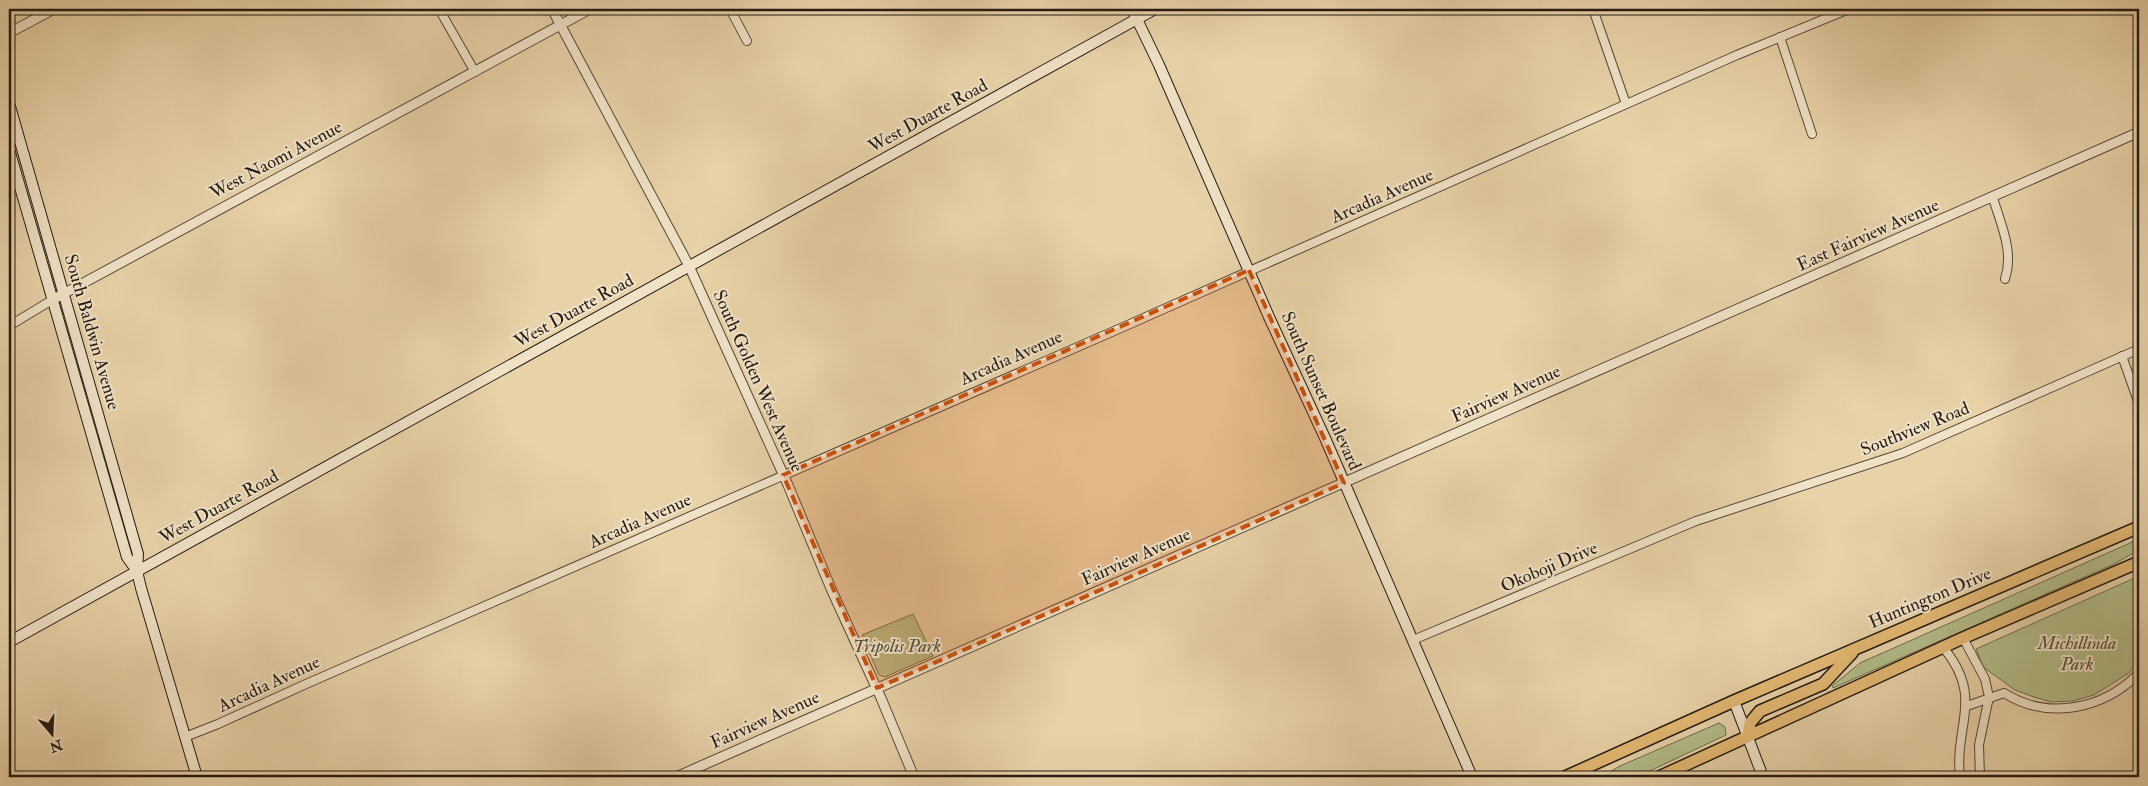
<svg xmlns="http://www.w3.org/2000/svg" width="2148" height="786" font-family="'IM FELL Double Pica',serif">
<rect width="100%" height="100%" fill="#e8d2a8"/>
<filter id="stains"><feTurbulence type="fractalNoise" baseFrequency=".004" numOctaves="4"/><feColorMatrix values="0 0 0 0 .2 0 0 0 0 .09 0 0 0 0 .02 0 0 0 .5 -.17"/></filter>
<radialGradient id="worn" r=".72"><stop offset=".6" stop-color="#630" stop-opacity="0"/><stop offset="1" stop-color="#630" stop-opacity=".3"/></radialGradient>
<g fill="#b3bd89" stroke="#6c6c4e">
<polygon points="2139,539 2139,550 2114,564 1833,688 1832,686 1860,663"/>
<polygon points="2139,576 2139,660 2129,673 2094,695 2073,701 2051,702 2034,697 2015,690 1983,667 1976,649"/>
<polygon points="913,614 933,656 885,677 879,675 862,635"/>
<polygon points="1719,723 1725,727 1726,735 1637,777 1601,777 1620,766"/>
</g>
<g fill="none" stroke-linecap="round" stroke-linejoin="round">
<g stroke="#554938" stroke-width="10">
<g id="minor">
<polyline points="439,9 475,72"/>
<polyline points="730,9 747,41"/>
<polyline points="1593,9 1626,104"/>
<polyline points="1780,37 1812,134"/>
<path d="M1993,198C2001,225 2014,251 2005,279"/>
<polyline points="9,326 52,300"/>
<polyline points="2122,356 2139,404"/>
<polyline points="1963,638 1985,679 1989,697 1979,745 1980,777"/>
<polyline points="1413,640 1696,521 1903,453 2139,349"/>
<path d="M1943,647C1985,698 1954,724 1960,777"/>
<path d="M1967,706L2004,693C2049,721 2104,709 2139,673"/>
<polyline points="185,737 218,724 306,684 1121,328 1737,55 1849,9"/>
</g>
</g>
<g stroke="#554938" stroke-width="11">
<g id="tertiary">
<polyline points="552,9 689,266 788,485 832,591 881,698 914,777"/>
<polyline points="9,33 54,9"/>
<polyline points="52,300 590,9"/>
<polyline points="676,777 2139,132"/>
</g>
</g>
<g stroke="#241b13" stroke-width="12">
<g id="secondary">
<polyline points="1132,9 1159,65 1269,317 1325,438 1472,777"/>
<polyline points="9,103 138,554 137,571 141,588 197,777"/>
<polyline points="9,149 127,557 137,571"/>
<polyline points="9,642 1155,9"/>
<polyline points="1734,701 1763,777"/>
</g>
</g>
<g stroke="#241b13" stroke-width="14">
<g id="primary">
<polyline points="1748,736 1750,723 1760,711 1823,684 1852,653"/>
<polyline points="1565,777 1734,701 2139,527"/>
<polyline points="1659,777 1963,638 2139,562"/>
</g>
</g>
<use href="#minor" stroke="#f0e2c6" stroke-width="8"/>
<use href="#tertiary" stroke="#f0e2c6" stroke-width="9"/>
<use href="#secondary" stroke="#f0e2c6" stroke-width="10"/>
<use href="#primary" stroke="#e4b974" stroke-width="11"/>
</g>
<path fill="#cb500d" fill-opacity="0.2" stroke="#cb500d" stroke-width="4" stroke-dasharray="10 6" stroke-linejoin="round" d="M1249,270L1344,483L877,688L783,475Z"/>
<g text-anchor="middle" dominant-baseline="central" stroke-width="4" stroke-linejoin="round" paint-order="stroke">
<g font-size="18" fill="#241b13" stroke="#f0e2c6">
<text transform="translate(928 116) rotate(-29)">West Duarte Road</text>
<text transform="translate(276 160) rotate(-28)">West Naomi Avenue</text>
<text transform="translate(1382 196) rotate(-24)">Arcadia Avenue</text>
<text transform="translate(1868 235) rotate(-24)">East Fairview Avenue</text>
<text transform="translate(574 311) rotate(-29)">West Duarte Road</text>
<text transform="translate(92 332) rotate(74)">South Baldwin Avenue</text>
<text transform="translate(1011 358) rotate(-24)">Arcadia Avenue</text>
<text transform="translate(758 381) rotate(66)">South Golden West Avenue</text>
<text transform="translate(1321 391) rotate(66)">South Sunset Boulevard</text>
<text transform="translate(1506 394) rotate(-24)">Fairview Avenue</text>
<text transform="translate(1915 429) rotate(-22)">Southview Road</text>
<text transform="translate(219 507) rotate(-29)">West Duarte Road</text>
<text transform="translate(640 521) rotate(-24)">Arcadia Avenue</text>
<text transform="translate(1136 557) rotate(-24)">Fairview Avenue</text>
<text transform="translate(1549 567) rotate(-23)">Okoboji Drive</text>
<text transform="translate(1930 598) rotate(-23)">Huntington Drive</text>
<text transform="translate(269 684) rotate(-25)">Arcadia Avenue</text>
<text transform="translate(765 720) rotate(-24)">Fairview Avenue</text>
</g>
<g font-size="18" font-style="italic" fill="#4f4c36" stroke="#f0e2c6">
<text x="2077" y="643">Michillinda<tspan x="2077" dy="21">Park</tspan></text>
<text x="897" y="646">Tripolis Park</text>
</g>
</g>
<rect width="2148" height="786" fill="none" stroke="#e8d2a8" stroke-width="30"/>
<rect x="10" y="10" width="2128" height="766" fill="none" stroke="#241b13" stroke-width="2.5"/>
<rect x="15" y="15" width="2118" height="756" fill="none" stroke="#241b13"/>
<g transform="translate(52 734) rotate(161)" stroke="#f0e2c6" stroke-width="4" paint-order="stroke">
<path d="M0-4L9 19L0 12L-9 19Z" fill="#241b13"/>
<text y="-8" font-size="14" font-weight="bold" text-anchor="middle" fill="#241b13">N</text>
</g>
<rect width="100%" height="100%" filter="url(#stains)"/>
<rect width="100%" height="100%" fill="url(#worn)"/>
</svg>
